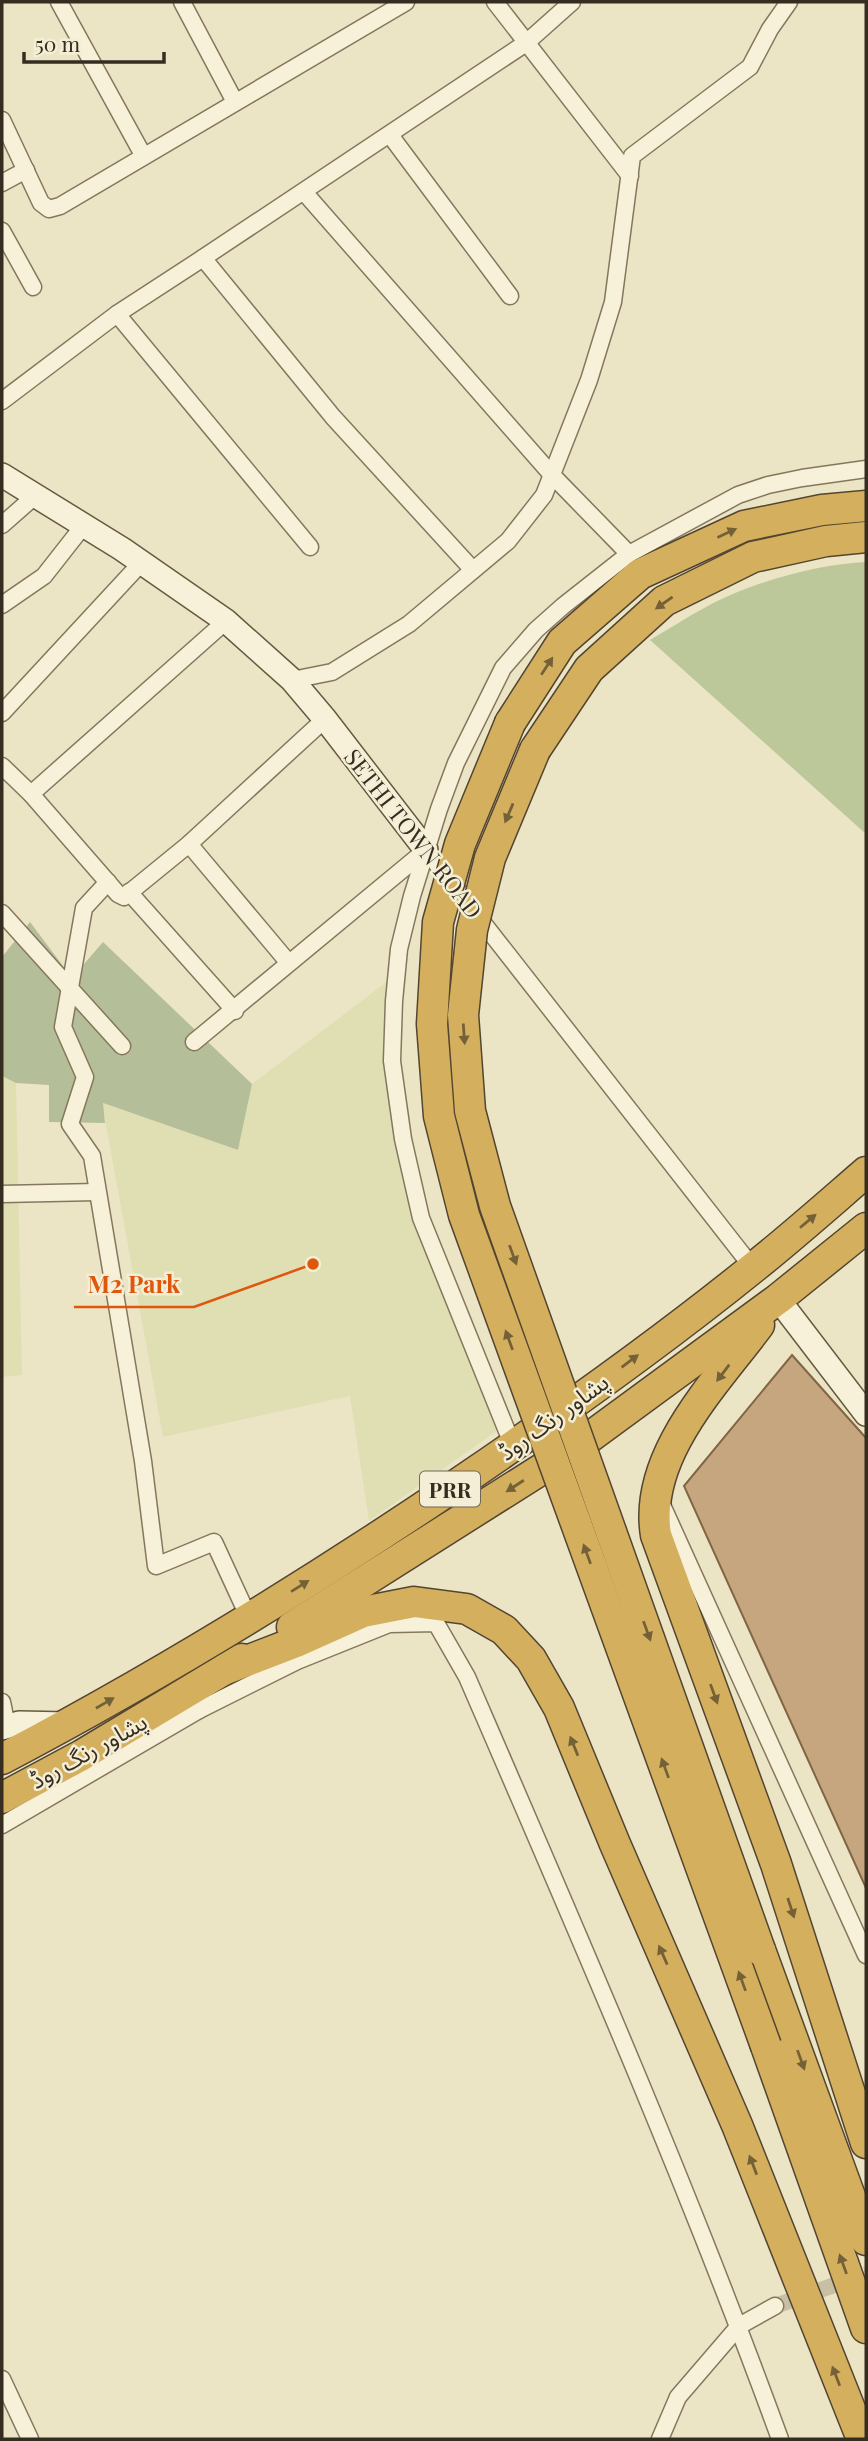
<svg xmlns="http://www.w3.org/2000/svg" width="868" height="2441" font-family="'Playfair Display','Noto Sans Arabic',serif">
<rect width="100%" height="100%" fill="#ebe5c6"/>
<g fill="#e0dfb4">
<polygon points="397,974 392,1061 421,1217 504,1426 369,1521 350,1396 163,1437 102,1103 238,1150 252,1084"/>
<polygon points="2,1076 16,1083 22,1375 2,1377"/>
</g>
<path fill="#bdc89a" d="M866,562V834L650,640C669,629 687,617 706,607C749,583 817,564 866,562Z"/>
<polygon fill="#b4be99" points="30,922 72,978 103,942 252,1084 238,1150 103,1103 105,1123 49,1122 49,1085 16,1083 2,1076 2,957"/>
<polygon fill="#0003" points="792,1358 866,1440 866,1884 686,1487"/>
<polygon fill="#c6a67e" stroke="#826544" stroke-width="2" points="792,1355 866,1438 866,1888 684,1486"/>
<g fill="none" stroke-linecap="round" stroke-linejoin="round">
<polyline stroke="#c7c0a5" stroke-width="16" stroke-dasharray="16 8" stroke-linecap="butt" points="775,2306 866,2274"/>
<g stroke="#85775d" stroke-width="19">
<g id="street">
<polyline points="59,2 143,155"/>
<polyline points="182,2 235,102"/>
<polyline points="495,2 630,176"/>
<polyline points="2,120 41,203 49,209 60,206 406,2"/>
<polyline points="390,135 510,296"/>
<polyline points="2,183 26,170"/>
<polyline points="304,192 552,475 629,554"/>
<polyline points="2,231 33,287"/>
<polyline points="203,258 526,43 572,2"/>
<polyline points="117,314 310,547"/>
<polyline points="2,401 117,314 203,258 333,417 473,570"/>
<polyline points="2,525 36,495"/>
<polyline points="2,605 44,576 84,525"/>
<polyline points="292,680 332,672 409,624 508,541 544,495 589,380 613,302 632,156 750,67 770,29 789,2"/>
<polyline points="2,713 142,562"/>
<polyline points="2,766 31,794 118,894 124,897 189,844 325,719"/>
<polyline points="31,794 226,621"/>
<polyline points="189,844 288,962"/>
<polyline points="426,850 753,1268"/>
<polyline points="108,882 84,908 63,1027 85,1077 70,1124 92,1156 143,1461 156,1566 214,1542 249,1618"/>
<polyline points="129,892 235,1011"/>
<polyline points="2,913 122,1046"/>
<polyline points="194,1042 426,850"/>
<polyline points="2,1194 97,1192"/>
<polyline points="513,1446 421,1218 403,1139 392,1061 394,1001 399,949 412,896 439,809 456,763 503,668 536,630 563,606 629,554 738,495 768,485 802,478 866,469"/>
<polyline points="662,1505 866,1955"/>
<path d="M173,1701L199,1710L297,1661L389,1624L436,1623L467,1677C576,1929 686,2181 780,2439"/>
<polyline points="2,1702 7,1726"/>
<polyline points="2,1825 199,1710"/>
<polyline points="2,2379 30,2439"/>
<polyline points="660,2439 678,2397 739,2326 775,2306"/>
</g>
</g>
<g stroke="#675940" stroke-width="26">
<g id="secondary">
<polyline points="2,475 122,549 226,621 292,680 325,719 426,850"/>
<polyline points="778,1299 866,1414"/>
<polyline points="2,1728 19,1723 68,1724"/>
</g>
</g>
<g stroke="#534531" stroke-width="33">
<g id="highway">
<polyline points="510,723 562,642 640,574 744,526 822,510 866,506"/>
<polyline points="535,750 589,669 664,601 753,557 826,541 866,537"/>
<path d="M759,1325C715,1384 643,1456 656,1535L776,1864L866,2143"/>
<polyline points="292,1627 575,1448 778,1299 866,1228"/>
<polyline points="226,1669 296,1642 363,1612 414,1602 467,1609 504,1630 531,1659 559,1708 615,1844 737,2125 862,2439"/>
<path d="M2,1759C160,1676 311,1583 459,1483C559,1415 659,1344 753,1268C792,1237 829,1204 866,1172"/>
<polyline points="2,1798 82,1755 242,1659"/>
<polyline points="760,1950 866,2240"/>
<polyline points="766,2046 866,2328"/>
</g>
</g>
<use href="#street" stroke="#f6f1d8" stroke-width="16"/>
<use href="#secondary" stroke="#f6f1d8" stroke-width="23"/>
<use href="#highway" stroke="#d4af5d" stroke-width="30"/>
<g stroke="#534531" stroke-width="33" stroke-linecap="butt">
<g id="highway-bridge">
<polyline points="510,723 460,844 438,922 432,1024 439,1116 464,1215 766,2046"/>
<polyline points="535,750 490,858 472,930 463,1015 470,1111 495,1206 760,1950"/>
</g>
</g>
<use href="#highway-bridge" stroke="#d4af5d" stroke-width="30"/>
</g>
<defs><path id="oneway-solid" d="M-6-.8H1V-3.2L6.5 0L1 3.2V.8H-6Z" transform="scale(1.75)"/></defs>
<g fill="#756138">
<use href="#oneway-solid" transform="translate(727 533) rotate(-25)"/>
<use href="#oneway-solid" transform="translate(664 603) rotate(145)"/>
<use href="#oneway-solid" transform="translate(547 666) rotate(-57)"/>
<use href="#oneway-solid" transform="translate(509 813) rotate(113)"/>
<use href="#oneway-solid" transform="translate(464 1034) rotate(86)"/>
<use href="#oneway-solid" transform="translate(808 1221) rotate(-40)"/>
<use href="#oneway-solid" transform="translate(513 1255) rotate(70)"/>
<use href="#oneway-solid" transform="translate(509 1340) rotate(-110)"/>
<use href="#oneway-solid" transform="translate(630 1361) rotate(-37)"/>
<use href="#oneway-solid" transform="translate(723 1373) rotate(127)"/>
<use href="#oneway-solid" transform="translate(515 1486) rotate(147)"/>
<use href="#oneway-solid" transform="translate(587 1554) rotate(-110)"/>
<use href="#oneway-solid" transform="translate(300 1586) rotate(-32)"/>
<use href="#oneway-solid" transform="translate(647 1631) rotate(70)"/>
<use href="#oneway-solid" transform="translate(714 1694) rotate(70)"/>
<use href="#oneway-solid" transform="translate(105 1703) rotate(-30)"/>
<use href="#oneway-solid" transform="translate(574 1746) rotate(-112)"/>
<use href="#oneway-solid" transform="translate(665 1768) rotate(-110)"/>
<use href="#oneway-solid" transform="translate(791 1908) rotate(72)"/>
<use href="#oneway-solid" transform="translate(663 1955) rotate(-114)"/>
<use href="#oneway-solid" transform="translate(742 1981) rotate(-110)"/>
<use href="#oneway-solid" transform="translate(801 2060) rotate(70)"/>
<use href="#oneway-solid" transform="translate(753 2165) rotate(-111)"/>
<use href="#oneway-solid" transform="translate(843 2264) rotate(-110)"/>
<use href="#oneway-solid" transform="translate(836 2376) rotate(-111)"/>
</g>
<g text-anchor="middle" dominant-baseline="central" stroke-width="5" stroke-linejoin="round" paint-order="stroke">
<rect fill="#f3eed5" stroke="#6f6756" stroke-width="2" x="420" y="1471.5" width="60" height="35" rx="5"/>
<g font-size="21" font-weight="bold" fill="#362d20">
<text x="450" y="1489">PRR</text>
</g>
<g font-size="23" fill="#362d20" stroke="#f3eed5">
<text transform="translate(414 833) rotate(52)">SETHI TOWN ROAD</text>
<text transform="translate(553 1416) rotate(-36)">پشاور رنگ روڈ</text>
<text transform="translate(88 1750) rotate(-29)">پشاور رنگ روڈ</text>
</g>
</g>
<path fill="none" stroke="#df570d" stroke-width="2.5" d="M313 1264L194 1307H74"/>
<circle fill="#df570d" stroke="#f3eed5" stroke-width="2.5" cx="313" cy="1264" r="7"/>
<g font-size="24" text-anchor="middle" font-weight="bold" fill="#df570d" stroke="#f3eed5" stroke-width="5" stroke-linejoin="round" paint-order="stroke">
<text x="134" y="1293">M2 Park</text>
</g>
<rect width="868" height="2441" fill="none" stroke="#362d20" stroke-width="7"/>
<path d="M24 52v10h140v-10" fill="none" stroke="#362d20" stroke-width="3.5"/>
<text x="35" y="52" font-size="21" fill="#362d20" stroke="#f3eed5" stroke-width="5" paint-order="stroke">50 m</text>
</svg>
